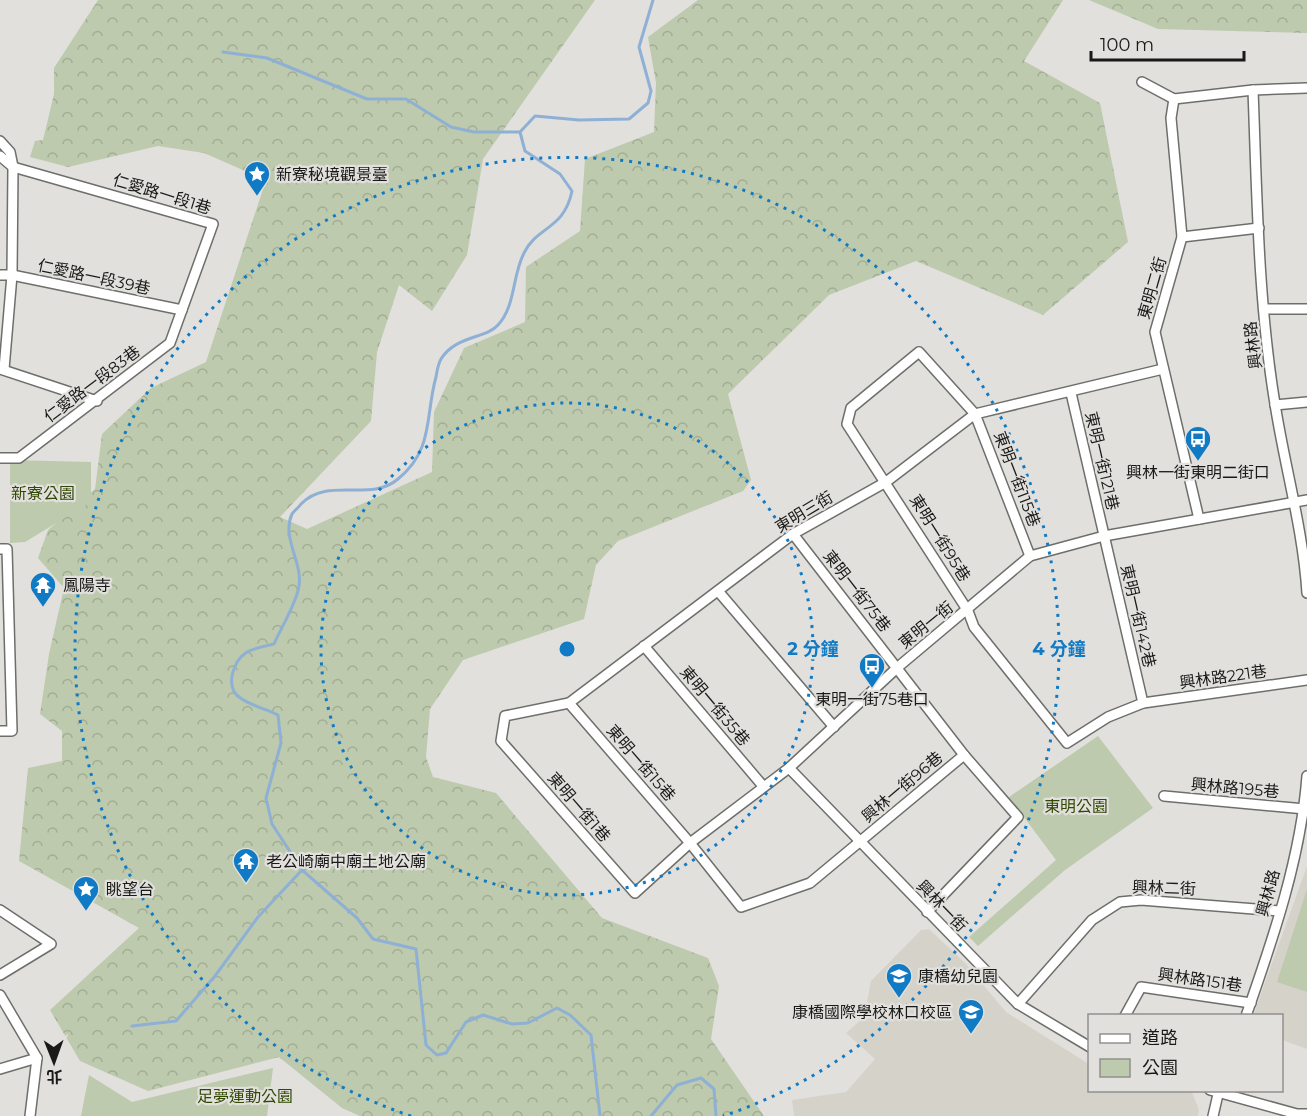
<svg xmlns="http://www.w3.org/2000/svg" width="1307" height="1116" font-family="Montserrat,'Noto Sans TC',sans-serif">
<defs>
<pattern id="forest-crowns" width="20" height="18" patternUnits="userSpaceOnUse" patternTransform="scale(1.5)"><rect width="20" height="18" fill="#bdcaad"/><path d="M2 6a3 3 0 1 1 6 0M12 15a3 3 0 1 1 6 0" fill="none" stroke="#a2ad94"/></pattern>
</defs>
<rect width="100%" height="100%" fill="#e1e0dd"/>
<g fill="#d5d3c9">
<polygon points="1307,866 1307,1049 1282,1040 1282,1016 1253,1016"/>
<polygon points="929,929 965,963 1006,1012 1089,1064 1090,1090 1184,1091 1192,1092 1199,1110 1198,1116 794,1116 792,1100 846,1092 875,1059 846,1033 864,1017 871,981 921,930"/>
</g>
<g fill="url(#forest-crowns)">
<polygon points="98,0 595,0 483,159 467,255 432,311 399,285 377,352 371,421 280,517 307,529 432,472 434,412 464,348 525,322 526,267 580,231 585,159 654,132 656,83 648,37 698,0 1063,0 1024,61 1100,103 1128,242 1043,315 916,261 829,295 728,394 751,480 743,491 618,541 596,565 584,619 463,660 430,709 426,757 433,777 496,793 602,918 708,958 719,986 711,1039 764,1116 360,1116 342,1108 279,1057 148,1091 80,1061 50,1010 139,928 19,861 28,768 62,761 62,731 40,714 49,654 64,588 38,558 48,530 95,489 102,434 151,388 206,362 266,180 204,153 158,146 68,167 30,157 35,141 43,140 54,94 54,68"/>
<polygon points="1089,0 1307,0 1307,33 1158,29"/>
</g>
<g fill="#bdcaad">
<polygon points="10,460 91,462 91,502 25,542 10,543"/>
<polygon points="1098,736 1153,808 1065,870 978,946 969,937 1056,860 1009,797"/>
<polygon points="1307,889 1307,992 1277,982"/>
<polygon points="273,1068 267,1116 81,1116 89,1075 132,1102"/>
</g>
<g fill="none" stroke-linecap="round" stroke-linejoin="round">
<g stroke="#8fb0d5" stroke-width="3">
<polyline points="223,52 267,58 367,99 406,99 451,127 474,132 520,132"/>
<polyline points="132,1026 176,1021 215,976 258,917 302,870"/>
<path d="M600,1116L591,1035L570,1015L557,1008L528,1023L512,1024L483,1015L466,1022L446,1053L437,1055L426,1045L416,949L373,939L357,918L302,870L272,824L266,798L281,743L278,715C266,709 249,705 239,697C225,686 233,661 247,652C254,648 266,646 274,644C281,628 297,602 299,586C303,563 281,537 292,514C294,511 299,507 301,504C328,476 370,503 398,479C434,450 425,416 436,377C437,371 438,364 441,359C456,335 486,339 498,325C516,305 512,276 524,253C537,226 564,230 572,191L560,174L525,151L520,132L535,116L579,120L629,119L648,103L651,91L639,47L653,0"/>
<polyline points="651,1116 677,1085 701,1078 714,1089 716,1116"/>
</g>
<g stroke="#6e6e6b" stroke-width="12">
<g id="street">
<polyline points="1142,82 1174,99 1253,90 1307,88"/>
<path d="M1253,90C1257,194 1258,301 1275,404C1285,468 1303,529 1307,593"/>
<polyline points="1174,99 1171,118 1182,237 1155,332 1199,519"/>
<polyline points="0,141 10,152 13,167 12,275 4,369"/>
<polyline points="0,156 13,167 213,224 170,343 19,458 0,458"/>
<polyline points="1182,237 1259,228"/>
<polyline points="0,275 12,275 182,310"/>
<polyline points="1264,309 1307,309"/>
<polyline points="0,369 97,401"/>
<polyline points="1163,369 975,414 886,482 793,534 569,703 505,716 501,741 635,893 690,843 789,768 898,667 1030,556 1104,536 1307,500"/>
<polyline points="1071,393 1143,703"/>
<polyline points="1275,405 1307,402"/>
<polyline points="793,534 964,755 1018,817 927,912"/>
<polyline points="0,549 7,549 12,731 0,731"/>
<polyline points="1030,556 975,414 919,352 851,408 847,424 968,611 974,627 1067,743 1108,717 1143,703 1307,680"/>
<polyline points="718,591 834,727"/>
<polyline points="644,646 763,786"/>
<polyline points="569,703 690,843 741,907 810,883 964,755"/>
<polyline points="789,768 1018,1004 1090,1047"/>
<polyline points="1164,796 1305,809"/>
<polyline points="0,910 51,944 0,975"/>
<polyline points="0,995 37,1058 30,1116"/>
<polyline points="1018,1004 1092,920 1120,902 1141,900 1280,911"/>
<polyline points="1125,1016 1141,987 1251,1003"/>
<path d="M1246,1016C1273,939 1301,857 1307,776"/>
<polyline points="0,1069 37,1058"/>
<polyline points="1210,1090 1297,1114 1307,1114"/>
<polyline points="1213,1116 1219,1090"/>
</g>
</g>
<use href="#street" stroke="#fff" stroke-width="9"/>
</g>
<g fill="none" stroke="#117ac5" stroke-width="3" stroke-dasharray="3 6">
<circle cx="567" cy="649" r="246"/>
<path d="M411 1116A492 492 0 1 1 723 1116"/>
</g>
<defs>
<g id="sight-pin" transform="scale(1.35)"><path d="M0 17L-7.5 6A9.5 9.5 0 1 1 7.5 6Z" fill="#117ac5" stroke="#e1e0dd"/><path d="M0-6L1.8-2.2L6-1.7L2.9 1.2L3.7 5.4L0 3.3L-3.7 5.4L-2.9 1.2L-6-1.7L-1.8-2.2Z" fill="#fff"/></g>
<g id="bus-pin" transform="scale(1.35)"><path d="M0 17L-7.5 6A9.5 9.5 0 1 1 7.5 6Z" fill="#117ac5" stroke="#e1e0dd"/><path d="M-5-6H5V4H4V6H2V4H-2V6H-4V4H-5ZM-3.5-4V0h7V-4ZM-3.5 1.2v1.5H-2V1.2ZM2 1.2v1.5H3.5V1.2Z" fill="#fff"/></g>
<g id="temple-pin" transform="scale(1.35)"><path d="M0 17L-7.5 6A9.5 9.5 0 1 1 7.5 6Z" fill="#117ac5" stroke="#e1e0dd"/><path d="M0-6L5-2H3V0L6.5 2.5H4V6H1.5V3h-3V6H-4V2.5H-6.5L-3 0V-2H-5Z" fill="#fff"/></g>
<g id="school-pin" transform="scale(1.35)"><path d="M0 17L-7.5 6A9.5 9.5 0 1 1 7.5 6Z" fill="#117ac5" stroke="#e1e0dd"/><path d="M0-5L7-2L0 1L-7-2ZM-4 1L0 2.5L4 1V4Q0 6-4 4Z" fill="#fff"/></g>
</defs>
<g fill-rule="evenodd">
<use href="#sight-pin" x="257" y="174"/>
<use href="#bus-pin" x="1198" y="439"/>
<use href="#temple-pin" x="43" y="585"/>
<use href="#bus-pin" x="872" y="666"/>
<use href="#temple-pin" x="246" y="861"/>
<use href="#sight-pin" x="86" y="889"/>
<use href="#school-pin" x="899" y="976"/>
<use href="#school-pin" x="971" y="1012"/>
</g>
<g text-anchor="middle" dominant-baseline="central" stroke-width="4.5" stroke-linejoin="round" paint-order="stroke">
<g font-size="16" fill="#191918" stroke="#e1e0dd" text-anchor="start">
<text x="276" y="174">新寮秘境觀景臺</text>
<text x="1198" y="472" text-anchor="middle">興林一街東明二街口</text>
<text x="63" y="585">鳳陽寺</text>
<text x="872" y="699" text-anchor="middle">東明一街75巷口</text>
<text x="266" y="861">老公崎廟中廟土地公廟</text>
<text x="106" y="889">眺望台</text>
<text x="918" y="976">康橋幼兒園</text>
<text x="952" y="1012" text-anchor="end">康橋國際學校林口校區</text>
</g>
<g font-size="16" fill="#191918" stroke="#e1e0dd">
<text transform="translate(162 194) rotate(17)">仁愛路一段1巷</text>
<text transform="translate(94 277) rotate(12)">仁愛路一段39巷</text>
<text transform="translate(1152 288) rotate(-74)">東明二街</text>
<text transform="translate(1253 345) rotate(-97)">興林路</text>
<text transform="translate(92 384) rotate(-37)">仁愛路一段83巷</text>
<text transform="translate(1102 461) rotate(77)">東明一街121巷</text>
<text transform="translate(1017 479) rotate(69)">東明一街115巷</text>
<text transform="translate(804 512) rotate(-31)">東明三街</text>
<text transform="translate(940 538) rotate(58)">東明一街95巷</text>
<text transform="translate(857 591) rotate(52)">東明一街75巷</text>
<text transform="translate(1138 616) rotate(77)">東明一街142巷</text>
<text transform="translate(926 625) rotate(-39)">東明一街</text>
<text transform="translate(1223 677) rotate(-8)">興林路221巷</text>
<text transform="translate(715 706) rotate(50)">東明一街35巷</text>
<text transform="translate(641 763) rotate(49)">東明一街15巷</text>
<text transform="translate(902 787) rotate(-40)">興林一街96巷</text>
<text transform="translate(1235 788) rotate(5)">興林路195巷</text>
<text transform="translate(579 807) rotate(49)">東明一街1巷</text>
<text transform="translate(1164 888) rotate(2)">興林二街</text>
<text transform="translate(1268 893) rotate(-75)">興林路</text>
<text transform="translate(942 906) rotate(46)">興林一街</text>
<text transform="translate(1200 980) rotate(8)">興林路151巷</text>
</g>
<g font-size="16" fill="#314802" stroke="#e1e0dd">
<text x="43" y="493">新寮公園</text>
<text x="1076" y="806">東明公園</text>
<text x="245" y="1096">足夢運動公園</text>
</g>
</g>
<circle cx="567" cy="649" r="9" fill="#117ac5" stroke="#e1e0dd" stroke-width="3"/>
<g font-size="18" text-anchor="middle" font-weight="bold" fill="#117ac5" stroke="#e1e0dd" stroke-width="4.5" stroke-linejoin="round" paint-order="stroke">
<text x="813" y="655">2 分鐘</text>
<text x="1059" y="655">4 分鐘</text>
</g>
<rect x="1088" y="1014" width="195" height="78" fill="#e1e0dd" stroke="#91908e" stroke-width="1.5"/>
<rect x="1100" y="1034" width="30" height="9" fill="#ffffff" stroke="#91908e" stroke-width="1.5"/>
<text x="1142" y="1044" font-size="18" fill="#191918">道路</text>
<rect x="1100" y="1059" width="30" height="18" fill="#bdcaad" stroke="#91908e" stroke-width="1.5"/>
<text x="1142" y="1074" font-size="18" fill="#191918">公園</text>
<g transform="translate(54 1062) rotate(179)" stroke="#e1e0dd" stroke-width="4.5" paint-order="stroke">
<path d="M0-4.5L10 22L0 15L-10 22Z" fill="#191918"/>
<text y="-9" font-size="16" font-weight="bold" text-anchor="middle" fill="#191918">北</text>
</g>
<path d="M1091 51v9h153v-9" fill="none" stroke="#191918" stroke-width="3"/>
<text x="1100" y="51" font-size="18" fill="#191918" stroke="#e1e0dd" stroke-width="4.5" paint-order="stroke">100 m</text>
</svg>
